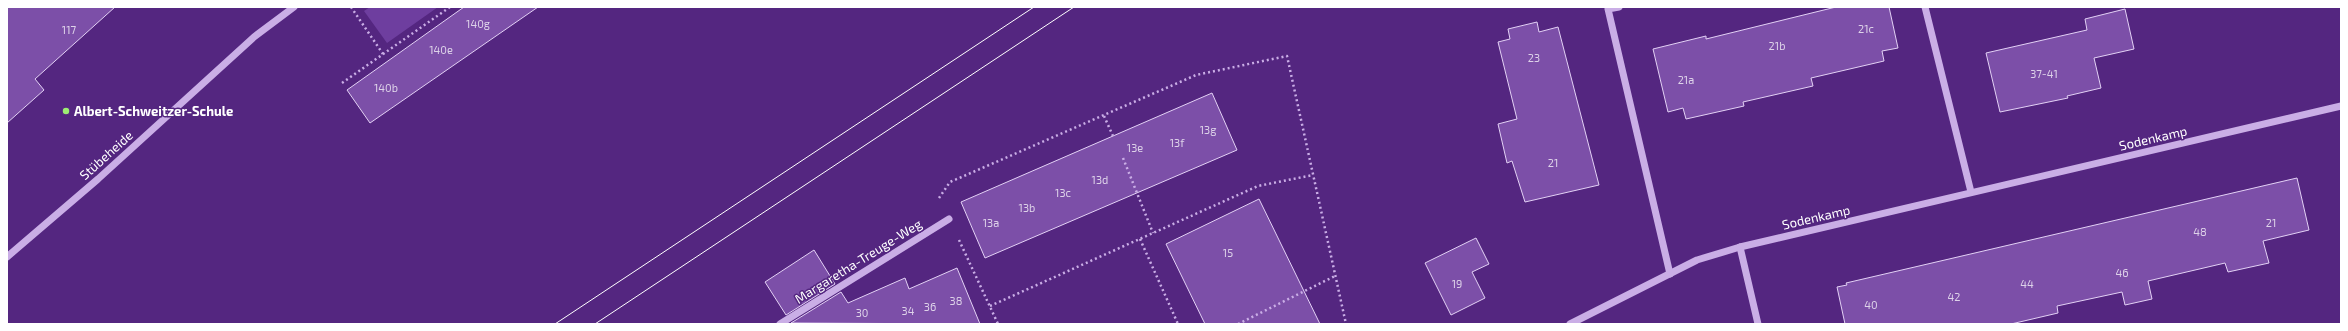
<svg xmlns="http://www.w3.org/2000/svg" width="2348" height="331" font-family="'Exo 2',sans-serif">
<rect width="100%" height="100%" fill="#542680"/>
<polygon fill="#6e3e9f" points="370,7 438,7 387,43 364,11"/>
<g fill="#7c4fa8" stroke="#e3d1f5">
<polygon points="7,7 115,7 35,79 44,90 7,123"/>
<polygon points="464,7 538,7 370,123 347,90"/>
<polygon points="1836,7 1889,7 1898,48 1882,51 1884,61 1811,78 1813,86 1743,102 1744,106 1686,119 1683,108 1668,112 1653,49 1706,36 1706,39"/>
<polygon points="2125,9 2134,49 2094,58 2101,88 2067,96 2068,98 2000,112 1986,53 2087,30 2085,19"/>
<polygon points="1537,22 1539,32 1558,27 1599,185 1525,202 1512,161 1507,163 1498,124 1517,119 1498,42 1510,39 1508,29"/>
<polygon points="1212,93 1237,150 985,258 961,202"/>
<polygon points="2297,178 2309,230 2263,241 2269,263 2228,272 2225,263 2148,281 2152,299 2125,305 2122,292 2057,306 2058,313 2011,324 1845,324 1837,287 1847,285 1846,283"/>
<polygon points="1259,199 1320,324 1205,324 1166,244"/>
<polygon points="1476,238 1489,264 1472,272 1485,298 1451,315 1425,263"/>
<polygon points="814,250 835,284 786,315 765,282"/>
<polygon points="957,268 980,324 791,323 841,292 848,303 905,278 909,289"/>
</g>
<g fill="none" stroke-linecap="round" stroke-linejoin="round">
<g stroke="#caaee6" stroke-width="2.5" stroke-dasharray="2 3" stroke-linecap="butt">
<polyline points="351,7 383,54"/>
<polyline points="342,83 450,7"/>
<polyline points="1104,116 1113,136"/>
<polyline points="1123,158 1153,233"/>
<polyline points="939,198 950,182 1196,75 1287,56 1346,324"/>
<polyline points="1140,239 1178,324"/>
<polyline points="959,240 998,324"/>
<polyline points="990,306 1258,186 1313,175"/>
<polyline points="1238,324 1335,276"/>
</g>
<g stroke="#caaee6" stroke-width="7">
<polyline points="1619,7 1608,9 1670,274"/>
<polyline points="1925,7 1971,192"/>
<polyline points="1740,247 1758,324"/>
<polyline points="7,257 98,179 254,37 294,7"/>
<polyline points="780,324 949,219"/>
<polyline points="1570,324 1697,260 1740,247 2341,106"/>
</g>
<g stroke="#fff" stroke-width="1">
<polyline points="555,324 1034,7"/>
<polyline points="595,324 1074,7"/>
</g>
</g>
<circle fill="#9dee73" stroke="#542680" stroke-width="1.5" cx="66" cy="111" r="4"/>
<g text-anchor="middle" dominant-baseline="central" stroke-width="3" stroke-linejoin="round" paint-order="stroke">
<g font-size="11" fill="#ded3e9">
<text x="478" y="23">140g</text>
<text x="1866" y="28">21c</text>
<text x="69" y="29">117</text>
<text x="1777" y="45">21b</text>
<text x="441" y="49">140e</text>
<text x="1534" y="57">23</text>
<text x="2044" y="73">37-41</text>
<text x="1686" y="79">21a</text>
<text x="386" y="87">140b</text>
<text x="1208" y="129">13g</text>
<text x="1177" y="142">13f</text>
<text x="1135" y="147">13e</text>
<text x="1553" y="162">21</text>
<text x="1100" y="179">13d</text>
<text x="1063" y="192">13c</text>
<text x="1027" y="207">13b</text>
<text x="991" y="222">13a</text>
<text x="2271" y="222">21</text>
<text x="2200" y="231">48</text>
<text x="1228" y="252">15</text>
<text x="2122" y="272">46</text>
<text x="1457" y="283">19</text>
<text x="2027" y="283">44</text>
<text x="1954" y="296">42</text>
<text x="956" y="300">38</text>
<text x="1871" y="304">40</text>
<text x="930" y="306">36</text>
<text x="908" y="310">34</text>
<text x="862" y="312">30</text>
</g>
<g font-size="13" font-weight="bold" fill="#fff" stroke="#542680" text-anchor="start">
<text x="74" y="111">Albert-Schweitzer-Schule</text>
</g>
<g font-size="13" fill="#fff" stroke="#542680">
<text transform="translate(2153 138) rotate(-13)">Sodenkamp</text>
<text transform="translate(106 155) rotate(-42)">Stübeheide</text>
<text transform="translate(1816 217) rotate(-13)">Sodenkamp</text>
<text transform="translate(858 261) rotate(-32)">Margaretha-Treuge-Weg</text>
</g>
</g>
<rect width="2348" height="331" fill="none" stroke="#ffffff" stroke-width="16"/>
</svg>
